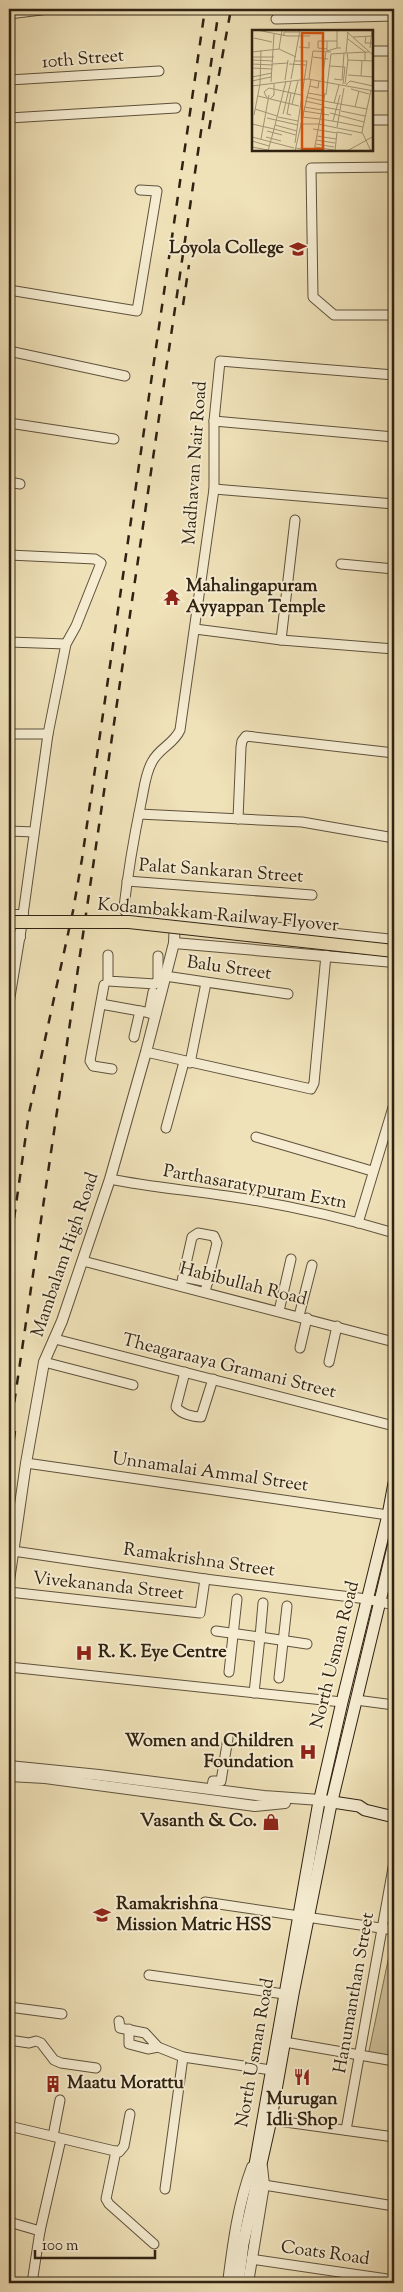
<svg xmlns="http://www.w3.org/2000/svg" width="403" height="2292" font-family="'Sorts Mill Goudy',serif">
<rect width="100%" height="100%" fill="#efe1b8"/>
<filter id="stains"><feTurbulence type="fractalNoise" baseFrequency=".004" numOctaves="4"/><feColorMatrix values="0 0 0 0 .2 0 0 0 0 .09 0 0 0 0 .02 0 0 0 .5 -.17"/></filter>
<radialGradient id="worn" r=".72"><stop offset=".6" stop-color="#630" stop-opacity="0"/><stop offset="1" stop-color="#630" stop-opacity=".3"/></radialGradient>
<polygon fill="#cec19c" stroke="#7e7257" points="394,1932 394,2060 368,2056"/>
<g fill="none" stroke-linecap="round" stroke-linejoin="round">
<g stroke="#5f523c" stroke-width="11">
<g id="minor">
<polyline points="9,14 49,9"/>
<polyline points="276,19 394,16"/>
<polyline points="372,51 394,51"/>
<polyline points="9,80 159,71"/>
<polyline points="372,86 394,86"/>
<polyline points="9,118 176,108"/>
<polyline points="372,120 394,120"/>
<polyline points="394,167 311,168 313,297 334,315 394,315"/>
<polyline points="9,290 137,311 157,191 140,190"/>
<polyline points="9,351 125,376"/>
<polyline points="214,421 394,437"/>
<polyline points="9,423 114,439"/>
<polyline points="9,482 20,484"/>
<polyline points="214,489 394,504"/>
<polyline points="9,555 95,559 101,563 76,626 66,644 48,734 23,915"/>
<polyline points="341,564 394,569"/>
<polyline points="195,629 281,640 394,649"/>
<polyline points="281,640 295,520"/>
<polyline points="9,642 66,644"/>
<polyline points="9,734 48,734"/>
<polyline points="139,814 302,822 394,838"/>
<polyline points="238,819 241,747 242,741 246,736 394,753"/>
<polyline points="9,831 34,832"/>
<polyline points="127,881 312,895"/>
<path d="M175,917L128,912L125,911L124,907C128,872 134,837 141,803C144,790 145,774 152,762C159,748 174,744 180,730L214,489V421L220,361L394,375"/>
<polyline points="108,955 108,981 155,984 158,980 158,956"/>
<polyline points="165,976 288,994"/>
<polyline points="104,985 90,1061 93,1066 112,1069"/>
<polyline points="101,1004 156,1014"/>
<polyline points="149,1013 153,992"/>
<polyline points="134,1037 140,1011"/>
<polyline points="146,1052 311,1089 314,1083 326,955"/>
<polyline points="190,1063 206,983"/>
<polyline points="166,1128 184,1062"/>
<polyline points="256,1137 372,1171"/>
<path d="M110,1179C149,1187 188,1190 227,1196C282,1204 341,1217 394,1233"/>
<polyline points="358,1223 394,1104"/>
<polyline points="83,1261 394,1342"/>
<polyline points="183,1277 208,1282"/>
<polyline points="181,1286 192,1237 198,1233 214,1236 217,1243 205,1292"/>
<polyline points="279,1311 291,1259"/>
<polyline points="299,1316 312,1265"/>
<polyline points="55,1339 394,1426"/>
<polyline points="300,1348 307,1318"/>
<polyline points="44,1362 133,1385"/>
<polyline points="329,1362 337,1326"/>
<path d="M185,1372L176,1407C181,1414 193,1417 201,1417L213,1379"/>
<polyline points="26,1463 388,1515"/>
<polyline points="13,1551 205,1579 367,1599 394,1605"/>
<polyline points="9,1592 200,1613 205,1579"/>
<polyline points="216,1631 260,1637 263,1603"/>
<polyline points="9,1667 342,1702"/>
<polyline points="229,1672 237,1599"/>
<polyline points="279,1678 287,1606"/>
<polyline points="254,1693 260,1637 307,1644"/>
<polyline points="356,1700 394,1705"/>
<polyline points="212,1786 213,1781 221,1781 228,1738"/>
<polyline points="205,1902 394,1930"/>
<polyline points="149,1975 284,1994"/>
<polyline points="9,2007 62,2014"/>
<polyline points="119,2021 120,2028 145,2033 158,2047 183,2057 271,2070"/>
<polyline points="129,2029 129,2044 148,2049 158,2047"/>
<polyline points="9,2040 29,2043 36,2041 41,2043 54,2060 61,2063 96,2068"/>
<polyline points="279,2041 394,2061"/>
<polyline points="271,2120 394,2137"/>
<polyline points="9,2126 119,2152 124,2146 130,2114"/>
<polyline points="346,2130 394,1862"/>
<polyline points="53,2136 60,2100"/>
<polyline points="116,2151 106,2199 109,2204 154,2244"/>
<polyline points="264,2185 394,2206"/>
<polyline points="165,2189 183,2057"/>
<polyline points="9,2222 40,2231"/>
<polyline points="251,2259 394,2280"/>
<polyline points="32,2283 40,2231 61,2139"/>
</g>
</g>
<g stroke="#5f523c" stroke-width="12">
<g id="tertiary">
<polyline points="9,915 23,915 9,1000"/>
<polyline points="9,937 20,937"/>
<polyline points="174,943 394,962"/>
<polyline points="9,1581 26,1463 44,1362 62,1321 110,1179 146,1052 174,943 175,917 394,940"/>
<polyline points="9,1766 99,1775 264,1796 320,1800"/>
<polyline points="9,1776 45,1778 255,1806 285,1803"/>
<path d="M228,2283C233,2244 238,2204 252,2167"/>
<polyline points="248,2283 264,2185 262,2167"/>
</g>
</g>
<g stroke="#2f2212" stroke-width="13">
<g id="secondary">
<polyline points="326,1801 359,1806 365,1810 394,1817"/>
<polyline points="253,2176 318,1807 342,1702 388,1515 394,1483"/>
<polyline points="238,2283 243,2244 270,2124 293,1994 330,1809 394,1543"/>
</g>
</g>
<use href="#minor" stroke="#f5ecd1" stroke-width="9"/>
<use href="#tertiary" stroke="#f5ecd1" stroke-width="10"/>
<use href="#secondary" stroke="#f5ecd1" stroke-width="11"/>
<g stroke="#2f2212" stroke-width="2.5" stroke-dasharray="9 9" stroke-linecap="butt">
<polyline points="209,129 231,9"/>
<polyline points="183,305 189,265"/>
<polyline points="9,1254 29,1113 73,911 82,859 205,9"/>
<polyline points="9,1438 219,9"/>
<polyline points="9,1475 15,1431"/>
</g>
<g stroke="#2f2212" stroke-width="14" stroke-linecap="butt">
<polyline id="primary-bridge" points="9,922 129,922 394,951"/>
</g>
<use href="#primary-bridge" stroke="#efe1b8" stroke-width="12"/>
</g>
<defs>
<g id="university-bare" transform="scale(1.35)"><path d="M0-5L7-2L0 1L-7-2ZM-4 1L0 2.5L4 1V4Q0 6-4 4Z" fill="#8f2418" stroke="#f5ecd1" stroke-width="2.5" paint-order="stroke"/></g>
<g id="temple-bare" transform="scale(1.35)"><path d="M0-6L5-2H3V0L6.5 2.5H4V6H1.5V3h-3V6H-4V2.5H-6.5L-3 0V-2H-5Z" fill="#8f2418" stroke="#f5ecd1" stroke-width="2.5" paint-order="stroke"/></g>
<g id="hospital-bare" transform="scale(1.35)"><path d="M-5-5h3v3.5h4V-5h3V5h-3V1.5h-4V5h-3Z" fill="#8f2418" stroke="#f5ecd1" stroke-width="2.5" paint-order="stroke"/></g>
<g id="shop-bare" transform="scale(1.35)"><path d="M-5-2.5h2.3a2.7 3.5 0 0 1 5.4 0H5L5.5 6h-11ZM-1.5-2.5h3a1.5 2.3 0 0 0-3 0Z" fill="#8f2418" stroke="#f5ecd1" stroke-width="2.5" paint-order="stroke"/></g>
<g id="school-bare" transform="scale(1.35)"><path d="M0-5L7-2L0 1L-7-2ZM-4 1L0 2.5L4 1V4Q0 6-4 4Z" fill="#8f2418" stroke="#f5ecd1" stroke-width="2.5" paint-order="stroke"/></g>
<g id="restaurant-bare" transform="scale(1.35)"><path d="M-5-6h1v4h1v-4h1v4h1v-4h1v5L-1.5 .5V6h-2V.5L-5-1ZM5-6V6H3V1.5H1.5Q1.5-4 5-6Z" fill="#8f2418" stroke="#f5ecd1" stroke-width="2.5" paint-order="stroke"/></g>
<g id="building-bare" transform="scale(1.35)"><path d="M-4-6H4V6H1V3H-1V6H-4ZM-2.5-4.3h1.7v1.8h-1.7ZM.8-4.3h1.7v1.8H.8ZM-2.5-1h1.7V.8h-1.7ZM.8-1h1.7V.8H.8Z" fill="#8f2418" stroke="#f5ecd1" stroke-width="2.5" paint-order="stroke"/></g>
</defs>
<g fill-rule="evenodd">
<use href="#university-bare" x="298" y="249"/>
<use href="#temple-bare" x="172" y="597"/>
<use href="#hospital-bare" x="84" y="1653"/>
<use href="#hospital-bare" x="308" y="1752"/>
<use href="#shop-bare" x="271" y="1822"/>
<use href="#school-bare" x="102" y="1915"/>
<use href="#restaurant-bare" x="302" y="2077"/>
<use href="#building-bare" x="53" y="2084"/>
</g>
<g text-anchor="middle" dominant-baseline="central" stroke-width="4" stroke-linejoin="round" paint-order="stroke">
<g font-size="18" fill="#2f2212" stroke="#f5ecd1">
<text transform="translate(83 60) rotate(-5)">10th Street</text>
<text transform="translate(196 463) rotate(-86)">Madhavan Nair Road</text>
<text transform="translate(221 872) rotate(4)">Palat Sankaran Street</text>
<text transform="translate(218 916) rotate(5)">Kodambakkam Railway Flyover</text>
<text transform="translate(229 969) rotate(8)">Balu Street</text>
<text transform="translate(255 1188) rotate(10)">Parthasaratypuram Extn</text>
<text transform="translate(66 1255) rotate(-71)">Mambalam High Road</text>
<text transform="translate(243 1285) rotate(14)">Habibullah Road</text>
<text transform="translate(229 1367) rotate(14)">Theagaraaya Gramani Street</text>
<text transform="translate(210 1473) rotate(8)">Unnamalai Ammal Street</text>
<text transform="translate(199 1561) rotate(8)">Ramakrishna Street</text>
<text transform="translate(108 1587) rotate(6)">Vivekananda Street</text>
<text transform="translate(336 1655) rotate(-76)">North Usman Road</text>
<text transform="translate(355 1993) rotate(-80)">Hanumanthan Street</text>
<text transform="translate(256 2053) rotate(-80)">North Usman Road</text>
<text transform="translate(325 2254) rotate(8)">Coats Road</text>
</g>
<g font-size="18" font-weight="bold" fill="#2f2212" stroke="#f5ecd1" text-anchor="start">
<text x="284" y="249" text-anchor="end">Loyola College</text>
<text x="186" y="587">Mahalingapuram<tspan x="186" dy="21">Ayyappan Temple</tspan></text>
<text x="98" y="1653">R. K. Eye Centre</text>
<text x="294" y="1742" text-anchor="end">Women and Children<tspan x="294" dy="21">Foundation</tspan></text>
<text x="257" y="1822" text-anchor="end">Vasanth &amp; Co.</text>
<text x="116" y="1905">Ramakrishna<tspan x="116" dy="21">Mission Matric HSS</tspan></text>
<text x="67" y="2084">Maatu Morattu</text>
<text x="302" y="2100" text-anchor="middle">Murugan<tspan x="302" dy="21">Idli Shop</tspan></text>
</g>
</g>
<g transform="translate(252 30)">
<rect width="121" height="121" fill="#efe1b8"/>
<path fill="none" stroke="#a29576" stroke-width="1" d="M5,0L35,6H58M85,0V18H89M95,2L122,26M32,6V2H48M114,6L113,13H122M101,7L122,6M2,8L20,12M96,9L113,22V31M75,11V21L85,18M47,17L57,18V12M118,18L120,0M27,19L30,0M75,19L66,18V11H85M0,22L27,19L44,27M117,22L95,23L96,30L122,31M0,27H22M61,27L76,29M0,30L21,31M43,31H55L43,113M0,34L21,35M21,34L36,33M37,34L54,35M78,36L93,37L91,54M0,38L20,39M96,45L122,47M109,46L110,31M0,47L20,43M39,49L48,0M57,49L61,21L79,22M82,49L90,50L92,23M33,50L36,30M70,50L74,22M0,51L19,47M19,52L22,4M93,54L96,30M94,55L98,51L121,56M0,56L56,49L122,61M58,56L66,58L67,51M99,59L117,64M56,63L73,66M74,65L79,24L94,23L96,2M6,66L47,76M54,67L72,71M15,68L12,62L17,58L49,65M18,69L22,65V54M53,71L71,75M72,71L115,79M82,73L87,55M40,74L46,51M52,77L70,80M71,77L88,80M103,77L107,61M3,79L25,86M51,81L77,85M89,81L113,86M78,83L112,92M31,84L39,51M2,85L8,54L9,20M39,85L35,84L39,63M26,87L46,91M50,87L68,89M15,88L46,95M68,89L86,92M81,91L88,65M86,92L111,97M0,94L22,99L34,51M48,94H66M66,94L110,103M23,95L45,101M85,97L92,58M61,99L85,103M15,101L30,105M85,102L100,105M65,106L84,109M0,107L42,118M14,107L29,111M9,109L17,65M64,110L83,113M0,111L17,116M64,114L82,117M0,117L16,120M63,117L82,120M44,118L59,121M16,121L22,99L44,105M43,121L59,50M62,121L73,63M83,121L85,102M95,121L122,106M119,121L110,102L119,60"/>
<path fill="#d6540d" fill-opacity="0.15" stroke="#d6540d" stroke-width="2.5" d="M50,3H71V119H50Z"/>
<rect width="121" height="121" fill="none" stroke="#2f2212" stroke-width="2.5"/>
</g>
<rect width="403" height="2292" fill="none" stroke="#efe1b8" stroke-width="30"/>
<rect x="10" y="10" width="383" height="2272" fill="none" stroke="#2f2212" stroke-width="2.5"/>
<rect x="15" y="15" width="373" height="2262" fill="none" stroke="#2f2212"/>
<path d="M35 2250v8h120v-8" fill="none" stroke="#2f2212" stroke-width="2.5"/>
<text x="42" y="2250" font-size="15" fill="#2f2212" stroke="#f5ecd1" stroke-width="4" paint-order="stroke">100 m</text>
<rect width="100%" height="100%" filter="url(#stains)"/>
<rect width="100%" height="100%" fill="url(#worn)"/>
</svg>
